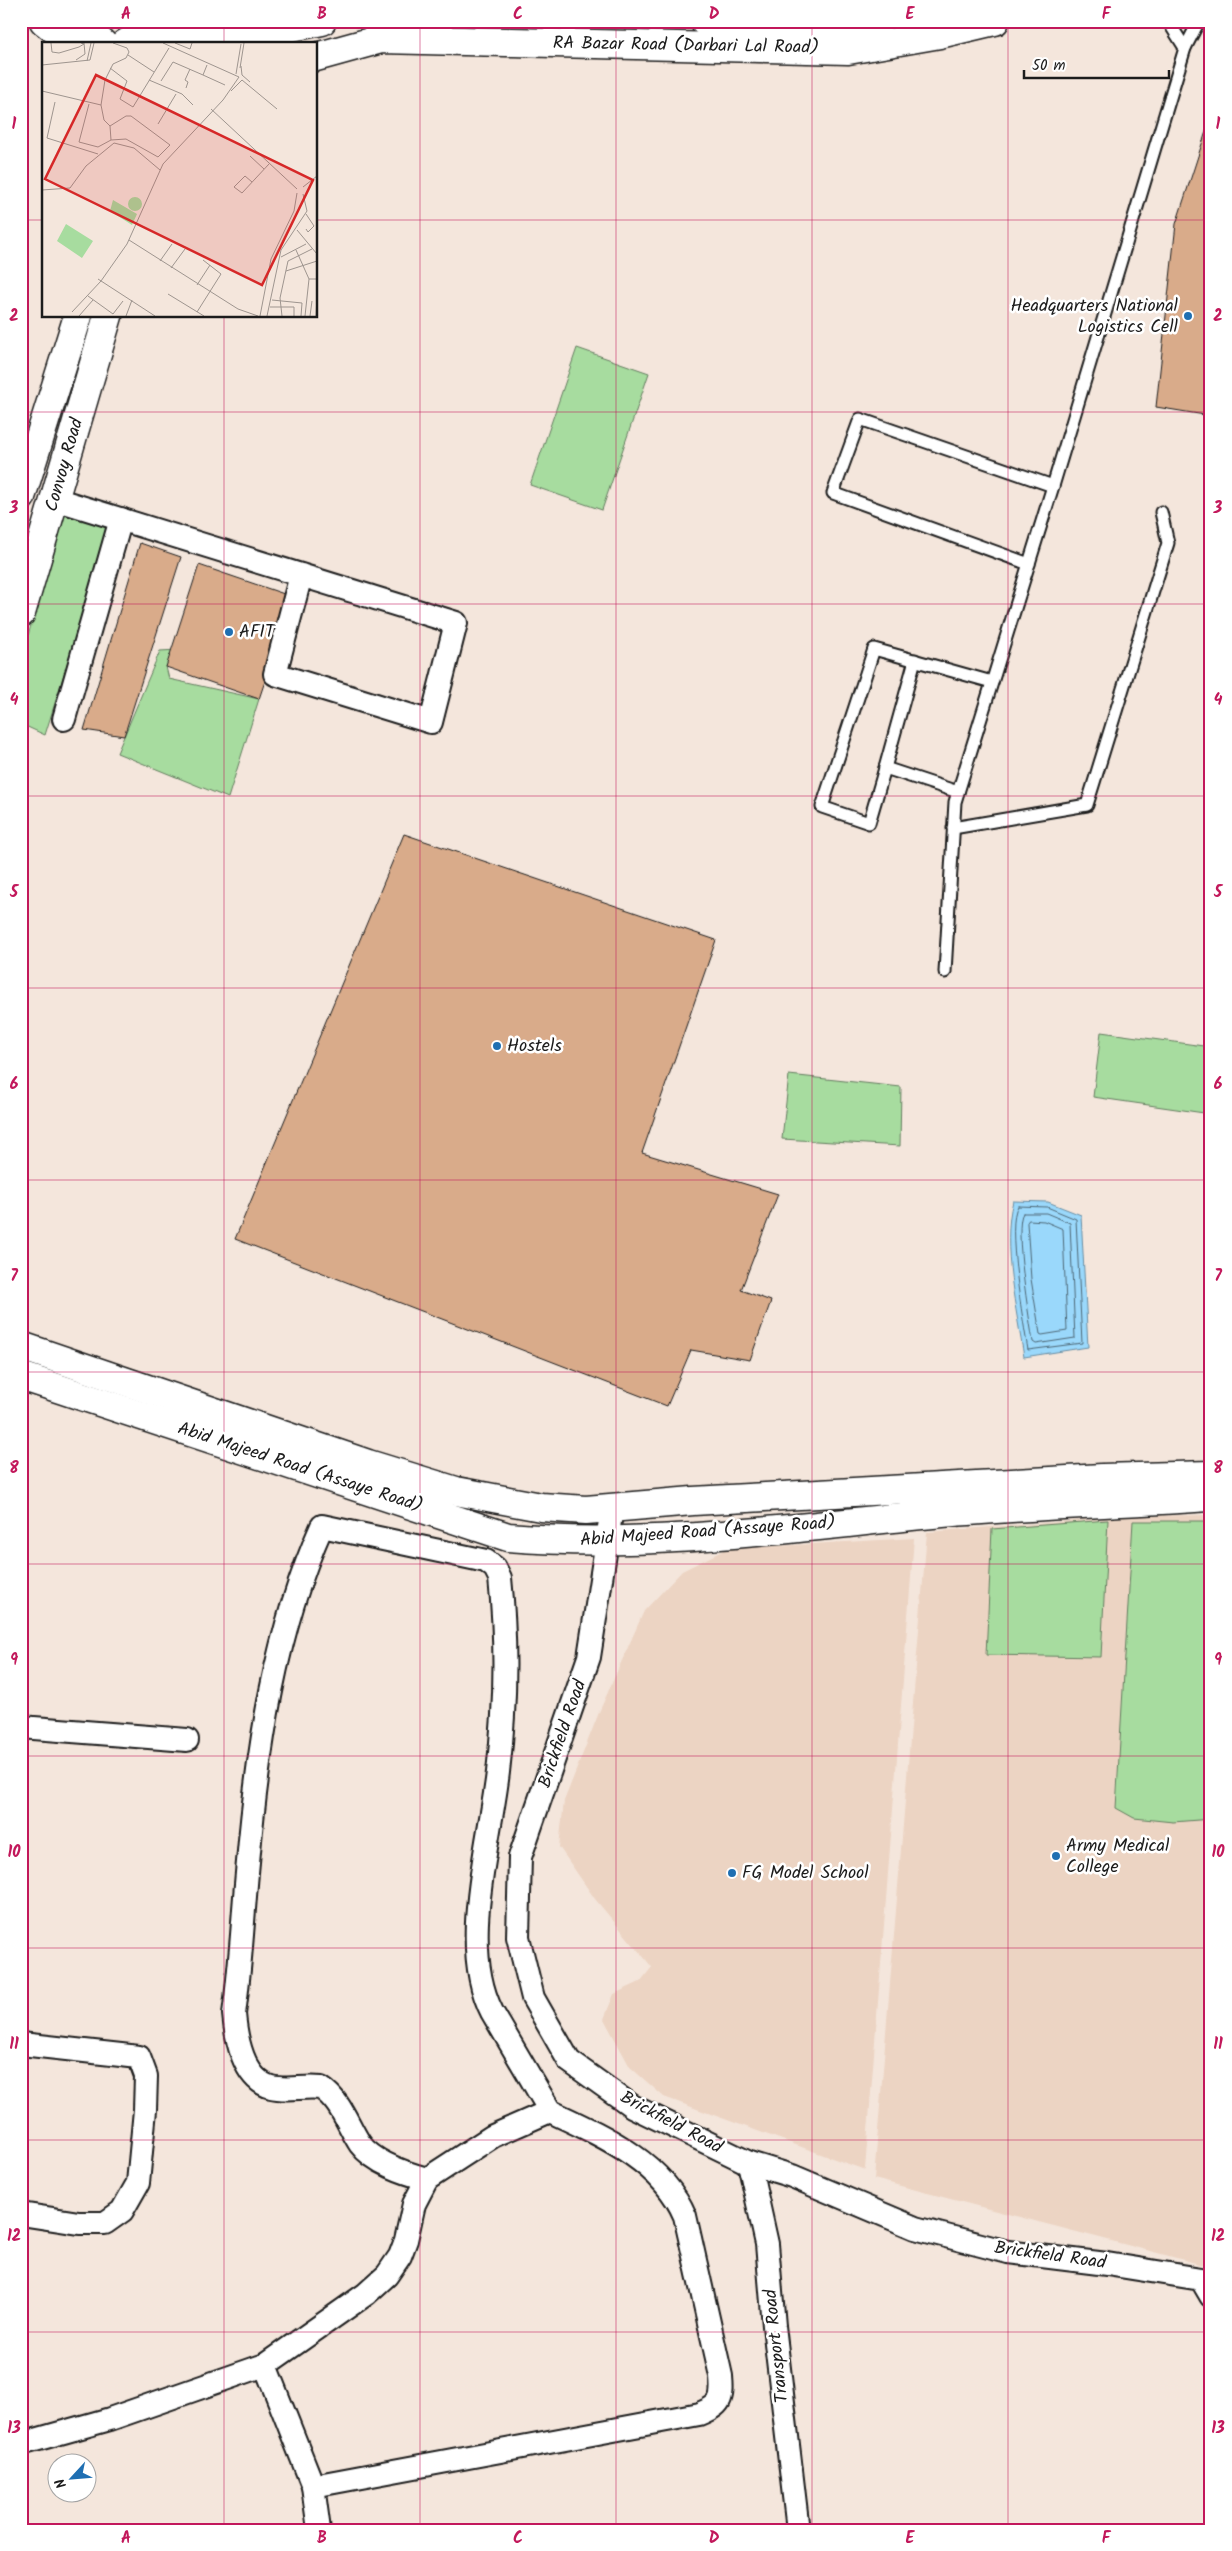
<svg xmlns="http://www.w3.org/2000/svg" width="1232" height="2551" font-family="Kalam,sans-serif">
<rect width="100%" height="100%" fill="#f4e6dc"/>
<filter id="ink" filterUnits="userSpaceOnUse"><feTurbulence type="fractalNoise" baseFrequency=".02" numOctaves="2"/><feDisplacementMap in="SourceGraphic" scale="10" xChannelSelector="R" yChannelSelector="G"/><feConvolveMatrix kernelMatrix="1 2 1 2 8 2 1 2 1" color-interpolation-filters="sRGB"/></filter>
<g filter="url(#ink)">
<g fill="#ecd4c3">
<polygon points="1211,1515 1211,2267 874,2179 927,1532 1136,1516"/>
<polygon points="914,1538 865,2170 664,2097 630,2067 604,2019 614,1994 640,1982 652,1967 595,1899 559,1847 564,1801 600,1710 644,1611 682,1571 726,1549"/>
</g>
<g fill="#a7dc9f" stroke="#627c5e">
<polygon points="577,348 649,373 602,510 530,485"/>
<polygon points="65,506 113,517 45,735 21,724 21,660"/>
<polygon points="177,650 166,667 169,679 259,699 228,798 117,753 160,651"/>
<polygon points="1101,1032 1211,1047 1211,1114 1093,1097"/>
<polygon points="789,1075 901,1087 900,1146 782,1139"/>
<polygon points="1108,1520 1101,1657 986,1655 992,1529"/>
<polygon points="1133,1521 1211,1521 1211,1819 1173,1822 1134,1818 1116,1808"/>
</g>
<path fill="#9ad8fb" stroke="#688da2" d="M1013,1201L1048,1202L1081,1215L1088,1347L1024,1357C1017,1312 1001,1245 1013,1201Z"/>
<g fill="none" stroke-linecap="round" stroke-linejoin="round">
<g stroke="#4e6775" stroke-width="1">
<path d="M1018,1206L1047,1207L1076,1219L1082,1343L1028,1350C1024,1325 1005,1222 1018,1206Z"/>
<path d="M1023,1213H1046L1070,1223L1075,1338L1036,1344L1033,1342C1030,1322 1013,1225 1023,1213Z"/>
<polygon points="1029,1220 1044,1221 1063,1229 1067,1331 1042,1335 1040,1334 1031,1279 1027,1223"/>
</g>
</g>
<g fill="#d9ab8a" stroke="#1c1c1c">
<polygon points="1211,116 1211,416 1156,407 1176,224"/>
<polygon points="140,543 181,557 124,736 84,730"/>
<polygon points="199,565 293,597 259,699 166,667"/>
<polygon points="404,834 716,940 642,1153 778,1194 741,1290 771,1301 750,1360 691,1350 667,1406 235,1239"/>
</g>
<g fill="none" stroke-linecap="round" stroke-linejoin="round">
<g stroke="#1c1c1c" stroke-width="15">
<g id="lane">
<polyline points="1185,48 1199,21"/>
<polyline points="1029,564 833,493 860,419 1053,486"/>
<polyline points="885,768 915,660"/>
<polyline points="958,792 885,768 869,823 822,807 874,649 992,682"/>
<polyline points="953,828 1087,805 1168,543 1161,512"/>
<polyline points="945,972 955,802 1053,486 1185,48 1168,21"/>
</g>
</g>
<g stroke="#1c1c1c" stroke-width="26">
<g id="street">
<polyline points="55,499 456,623 431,722 275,674 301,575"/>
<polyline points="64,719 121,519"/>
<polyline points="612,1508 589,1657 520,1857 518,1937 533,1998 569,2061 632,2106 749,2163 792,2176 915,2228 1008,2252 1107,2264 1201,2279 1211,2296"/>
<polyline points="21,1727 187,1740"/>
<polyline points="21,2044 139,2057 146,2076 145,2110 138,2183 122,2211 105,2223 79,2223 21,2214"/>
<polyline points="749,2163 767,2244 774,2326 798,2530"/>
<polyline points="265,2365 313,2486 319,2530"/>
<path d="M21,2444L110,2419L265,2365L366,2294L387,2275L400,2256L406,2240L414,2204L427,2179C405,2173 374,2163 360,2144C347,2124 341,2101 321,2088C304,2086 287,2091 271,2087C243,2079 236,2037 234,2014C241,1964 243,1913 248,1862C258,1748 275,1631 322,1526L486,1561L495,1568L500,1578C507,1645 506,1705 498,1772C490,1843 458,1946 492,2012L550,2111L493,2136L427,2179"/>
<path d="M313,2486L699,2414C721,2405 723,2400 721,2376L685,2216C662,2161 601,2135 550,2111"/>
</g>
</g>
<g stroke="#1c1c1c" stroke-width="31">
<g id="secondary">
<polyline points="44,21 73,44"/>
<polyline points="78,21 103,44"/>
<polyline points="181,21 242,41"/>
<polyline points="704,21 846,27 879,21"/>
<path d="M125,44C145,29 166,28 186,44"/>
<polyline points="236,44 257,34 322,21"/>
<polyline points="316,57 381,39 848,50 940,34 995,21"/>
<polyline points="21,497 78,316"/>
<polyline points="21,613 108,316"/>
<polyline points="21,1346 368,1464 456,1491 541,1507 586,1510 693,1501 1102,1478 1211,1475"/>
<path d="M21,1376L508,1537C652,1549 799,1527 942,1513C1031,1505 1121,1503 1211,1497"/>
</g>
</g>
<use href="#lane" stroke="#fff" stroke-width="11"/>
<use href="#street" stroke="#fff" stroke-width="22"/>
<use href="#secondary" stroke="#fff" stroke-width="28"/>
</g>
</g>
<path fill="none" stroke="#c2185b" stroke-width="1" stroke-opacity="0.55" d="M224,21V44M420,21V2530M616,21V2530M812,21V2530M1008,21V2530M21,220H44M316,220H1211M224,316V2530M21,412H1211M21,604H1211M21,796H1211M21,988H1211M21,1180H1211M21,1372H1211M21,1564H1211M21,1756H1211M21,1948H1211M21,2140H1211M21,2332H1211"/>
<g fill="#1f6fb2" stroke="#fff" stroke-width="2">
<circle cx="1188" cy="316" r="5"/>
<circle cx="229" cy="632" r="5"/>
<circle cx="497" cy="1046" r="5"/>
<circle cx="1056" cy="1856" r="5"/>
<circle cx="732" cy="1873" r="5"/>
</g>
<g text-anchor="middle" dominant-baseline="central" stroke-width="5" stroke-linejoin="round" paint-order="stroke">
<g font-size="18" fill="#1c1c1c" stroke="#fff">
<text transform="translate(686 46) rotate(1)">RA Bazar Road (Darbari Lal Road)</text>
<text transform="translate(65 465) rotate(-74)">Convoy Road</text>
<text transform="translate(300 1468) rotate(18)">Abid Majeed Road (Assaye Road)</text>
<text transform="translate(708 1532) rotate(-4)">Abid Majeed Road (Assaye Road)</text>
<text transform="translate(563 1734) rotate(-71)">Brickfield Road</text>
<text transform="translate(671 2123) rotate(28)">Brickfield Road</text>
<text transform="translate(1050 2256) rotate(8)">Brickfield Road</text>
<text transform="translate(777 2346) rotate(-96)">Transport Road</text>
</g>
<g font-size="18" fill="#1c1c1c" stroke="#fff" text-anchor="start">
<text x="1178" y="306" text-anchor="end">Headquarters National<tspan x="1178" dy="21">Logistics Cell</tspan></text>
<text x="239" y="632">AFIT</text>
<text x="507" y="1046">Hostels</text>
<text x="1066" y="1846">Army Medical<tspan x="1066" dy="21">College</tspan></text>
<text x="742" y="1873">FG Model School</text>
</g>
</g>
<g transform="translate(42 42)">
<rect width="275" height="275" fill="#f4e6dc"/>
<path d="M86 162a7 7 0 1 1 14 0a7 7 0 1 1-14 0ZM71,158L95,172L90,183L68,169ZM24,182L51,199L40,216L15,199Z" fill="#a7dc9f"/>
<path fill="none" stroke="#9e958f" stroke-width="1" d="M9,1L10,10L17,11L37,5L42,2L39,1M133,1L148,7L150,1M86,13L112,30M34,18L43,12L42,1M45,19L49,1M0,23L48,18L52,1M199,24L200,33L208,40M68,26L85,39L78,57L91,65L127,6M198,26L202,1M194,32L199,2M161,33L183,43M107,38L140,52L151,63M119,39L131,20L161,33L165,23M144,46L146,40L143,38L148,27M0,49L59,63M189,49L200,38L235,67M13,60L5,96L56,112M47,62L37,100L56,105L69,98M169,67L255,147M116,82L134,52M68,84L69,98L84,97L116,115L128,103L89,74H84L68,84L62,78L59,63L63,38L71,22L84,16L87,10L85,6L71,1M208,114L222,127M210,140L203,134L192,145L200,151L227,122M261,145L275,134M0,148L28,146L44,124L72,101L92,106L118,128M264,172L272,184L266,190L264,187M255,188L275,212M87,198L196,267L216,274M254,208L267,237H275M239,215L264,202M118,219L130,202M129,226L143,207M244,229L275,219M56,237L113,274M155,243L168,223M126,252L162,274M46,254L71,272L81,259M230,258L260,261L259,274M228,265H252V274M30,270L59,239L85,202L121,122L181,58L197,35L121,1M155,270L179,232L161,218M37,274L51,258M84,274L90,258M218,274L229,217L252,169L255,151M225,274L239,208L265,169L261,152M240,274L238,256L246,219L270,207M263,274L267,237M268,274L270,259M274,274L275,253"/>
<path fill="#d62828" fill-opacity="0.15" stroke="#d62828" stroke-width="2.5" d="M54,33L271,138L220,243L3,137Z"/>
<rect width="275" height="275" fill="none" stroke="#1c1c1c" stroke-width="2.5"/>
</g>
<rect width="1232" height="2551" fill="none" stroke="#fff" stroke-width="55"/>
<g transform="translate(72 2478) rotate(244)"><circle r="24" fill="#ffffff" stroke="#a4a4a4"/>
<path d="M0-4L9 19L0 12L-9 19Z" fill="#1f6fb2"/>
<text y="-8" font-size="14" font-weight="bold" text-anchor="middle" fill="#1c1c1c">N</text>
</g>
<path d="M1024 70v8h145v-8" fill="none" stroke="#1c1c1c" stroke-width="2.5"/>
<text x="1032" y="70" font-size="15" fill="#1c1c1c" stroke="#ffffff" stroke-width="4" paint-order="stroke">50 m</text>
<rect x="28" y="28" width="1176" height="2496" fill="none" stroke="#c2185b" stroke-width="2"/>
<g font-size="16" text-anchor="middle" font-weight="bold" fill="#c2185b">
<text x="126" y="19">A</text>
<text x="322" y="19">B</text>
<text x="518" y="19">C</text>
<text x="714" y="19">D</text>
<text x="910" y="19">E</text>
<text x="1106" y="19">F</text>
<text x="14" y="129">1</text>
<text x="1218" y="129">1</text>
<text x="14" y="321">2</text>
<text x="1218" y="321">2</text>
<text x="14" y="513">3</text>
<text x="1218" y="513">3</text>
<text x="14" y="705">4</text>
<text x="1218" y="705">4</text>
<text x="14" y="897">5</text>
<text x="1218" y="897">5</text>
<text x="14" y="1089">6</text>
<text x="1218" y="1089">6</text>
<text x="14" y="1281">7</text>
<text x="1218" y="1281">7</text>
<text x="14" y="1473">8</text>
<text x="1218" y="1473">8</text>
<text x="14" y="1665">9</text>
<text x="1218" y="1665">9</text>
<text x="14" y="1857">10</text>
<text x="1218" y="1857">10</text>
<text x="14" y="2049">11</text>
<text x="1218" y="2049">11</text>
<text x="14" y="2241">12</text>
<text x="1218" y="2241">12</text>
<text x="14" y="2433">13</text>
<text x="1218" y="2433">13</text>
<text x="126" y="2543">A</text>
<text x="322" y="2543">B</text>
<text x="518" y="2543">C</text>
<text x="714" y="2543">D</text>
<text x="910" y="2543">E</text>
<text x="1106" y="2543">F</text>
</g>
</svg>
